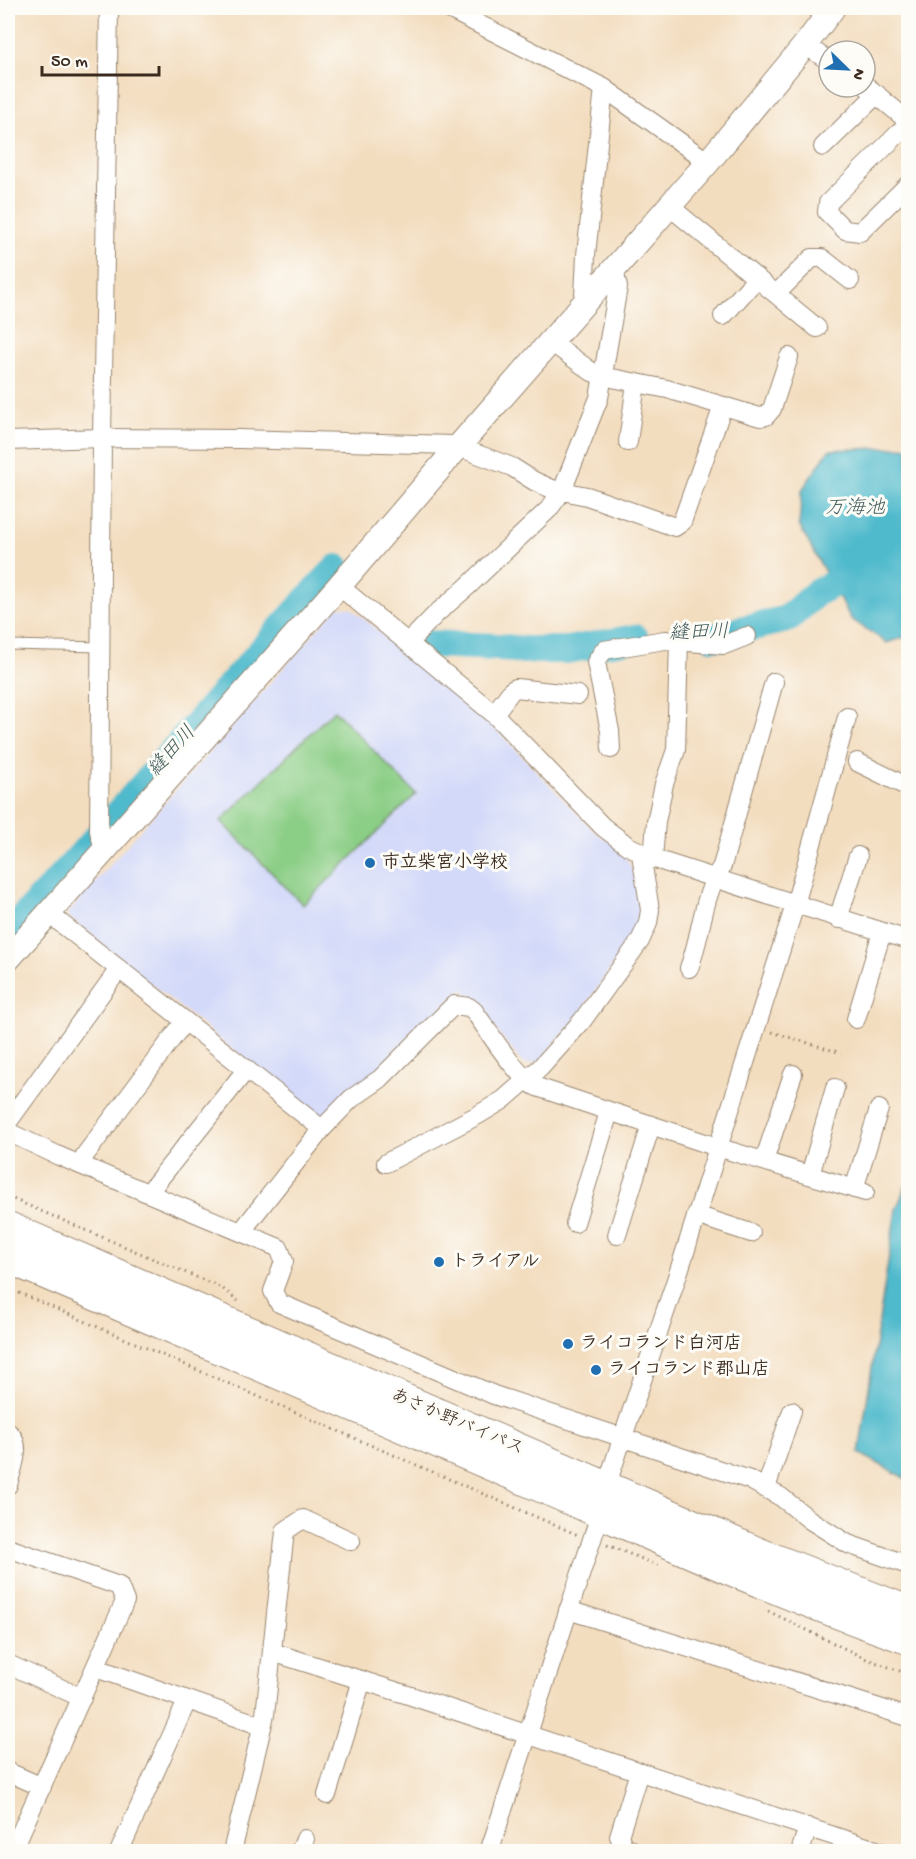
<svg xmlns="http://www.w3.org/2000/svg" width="916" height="1859" font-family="'Gochi Hand','Klee One',sans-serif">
<rect width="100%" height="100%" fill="#fdfcf7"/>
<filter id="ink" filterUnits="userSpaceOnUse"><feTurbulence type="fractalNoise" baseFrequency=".0167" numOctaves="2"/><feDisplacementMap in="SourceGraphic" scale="12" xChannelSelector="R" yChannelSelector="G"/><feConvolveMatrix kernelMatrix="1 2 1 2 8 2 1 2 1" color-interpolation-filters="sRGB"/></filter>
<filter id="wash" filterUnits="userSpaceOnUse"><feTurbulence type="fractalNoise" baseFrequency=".008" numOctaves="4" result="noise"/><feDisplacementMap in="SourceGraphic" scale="24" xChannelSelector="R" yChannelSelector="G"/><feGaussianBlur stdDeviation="1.35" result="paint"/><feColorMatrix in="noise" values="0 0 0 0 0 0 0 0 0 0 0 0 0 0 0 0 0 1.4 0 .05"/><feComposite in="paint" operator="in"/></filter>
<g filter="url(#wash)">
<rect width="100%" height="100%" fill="#f3ddbf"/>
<polygon fill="#d3d9f9" points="337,607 351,608 488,721 596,833 621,848 637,879 642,908 639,928 576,1019 538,1063 523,1064 463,989 373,1076 326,1117 317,1118 66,915"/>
<polygon fill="#8bce86" stroke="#637c52" stroke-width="1.5" points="334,710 416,794 303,905 221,821"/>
<g fill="#50bacc" stroke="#467275" stroke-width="1.5">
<polygon points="908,447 908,636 887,643 851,619 799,525 802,490 829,450"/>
<polygon points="908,1182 908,1480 859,1453 896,1209"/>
</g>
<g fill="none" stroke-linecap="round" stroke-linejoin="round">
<g stroke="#50bacc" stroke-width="28">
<polyline points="713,637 726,636 740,630 787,619 816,593 908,545"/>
<polyline points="430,644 497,647 523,650 567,650 635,638"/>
<path d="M8,933C122,816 224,686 337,568"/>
</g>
</g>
</g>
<g filter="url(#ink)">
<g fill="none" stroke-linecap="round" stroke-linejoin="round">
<g stroke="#97846e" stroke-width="11">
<polyline id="lane" points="8,645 102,647"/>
</g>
<g stroke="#97846e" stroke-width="20">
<g id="street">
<polyline points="447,8 604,88 708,162"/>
<polyline points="805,45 829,61"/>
<polyline points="865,85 908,121"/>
<polyline points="908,124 828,203 827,212 845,230 860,232 908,185"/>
<polyline points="823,147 877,94"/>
<polyline points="669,206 817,328"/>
<polyline points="776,294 812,258 822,258 850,280"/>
<polyline points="585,303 584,296 586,255 604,88"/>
<polyline points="723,316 757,278"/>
<polyline points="551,342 592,372 602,376 667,389 760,417 766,416 772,409 789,357"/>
<polyline points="8,441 102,438 240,439 453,445 512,467 534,481 552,489 587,496 675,527 682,522 723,406"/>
<polyline points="628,442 636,383"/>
<polyline points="339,586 494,714 603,827 628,846 658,860 908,940"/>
<polyline points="408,643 437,613 467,587 549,509 562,491 599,398 618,287 614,270"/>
<polyline points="494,714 512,690 516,688 578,695"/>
<polyline points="611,749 610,731 596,662 604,650 665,640 724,645 747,636"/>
<polyline points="857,762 908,787"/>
<polyline points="104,849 99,831 102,438 109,8"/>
<polyline points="653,859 656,822 664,784 676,750 679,641"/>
<polyline points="48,913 322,1129"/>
<polyline points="838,919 858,856"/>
<path d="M689,968C702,934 702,896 722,866L774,682"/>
<polyline points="856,1019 882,932"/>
<polyline points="8,1122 119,969"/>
<polyline points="8,1132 59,1156 279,1248 284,1261 273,1291 279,1303 494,1395 750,1480 781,1497 810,1520 848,1544 908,1565"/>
<polyline points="764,1161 793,1074"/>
<polyline points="386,1163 478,1115 503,1100 540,1068 582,1021 640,941 648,923 650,910 641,854"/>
<polyline points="81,1165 85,1155 185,1021"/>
<polyline points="810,1175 835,1088"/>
<polyline points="854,1189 879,1109"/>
<polyline points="151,1194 153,1187 246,1070"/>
<polyline points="696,1215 751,1233"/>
<polyline points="575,1223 609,1112"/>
<path d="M241,1232L322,1129L351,1099L380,1079L454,1005L469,1007L474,1011C488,1030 517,1078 537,1087L717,1147L865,1192"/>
<polyline points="617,1235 651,1125"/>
<path d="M8,1432C24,1445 12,1467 8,1485"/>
<polyline points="766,1488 792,1411"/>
<polyline points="8,1548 119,1586 125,1601 12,1852"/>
<polyline points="568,1610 908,1717"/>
<polyline points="272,1652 405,1694 882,1852"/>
<polyline points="8,1664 82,1698"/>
<polyline points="96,1668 262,1726"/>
<polyline points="8,1772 42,1787"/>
<polyline points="327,1795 362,1680"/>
<polyline points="119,1852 187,1701"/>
<polyline points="232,1852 265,1715 285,1531 303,1519 351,1541"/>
<polyline points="300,1852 305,1839"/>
<polyline points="489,1852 601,1512 606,1487 678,1274 795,905 847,717"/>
<polyline points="637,1852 624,1847 619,1836 639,1772"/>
<polyline points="800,1852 808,1827"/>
</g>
</g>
<g stroke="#97846e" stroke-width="26">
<polyline id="secondary" points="8,959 339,586 458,447 708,162 805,45 833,8"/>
</g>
<g stroke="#97846e" stroke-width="34">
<g id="highway">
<polyline points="8,1228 759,1554 908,1612"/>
<path d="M8,1257C183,1331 357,1407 532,1482C656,1536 780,1594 908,1638"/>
</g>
</g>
<g stroke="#97846e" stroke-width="3" stroke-dasharray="1.5 4.5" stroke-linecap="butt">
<polyline points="772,1032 841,1053"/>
<polyline points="8,1197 222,1288 238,1301"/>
<polyline points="8,1288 578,1535"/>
<polyline points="607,1545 660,1566"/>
<polyline points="768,1611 864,1658 908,1674"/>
</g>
<use href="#lane" stroke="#fff" stroke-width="9"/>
<use href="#street" stroke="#fff" stroke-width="18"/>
<use href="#secondary" stroke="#fff" stroke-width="24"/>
<use href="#highway" stroke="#fff" stroke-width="32"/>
</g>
</g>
<g fill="#1f6fb2" stroke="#fdfcf7" stroke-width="2">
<circle cx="370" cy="863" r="6"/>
<circle cx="439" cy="1262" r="6"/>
<circle cx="568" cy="1344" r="6"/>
<circle cx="596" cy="1370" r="6"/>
</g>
<g text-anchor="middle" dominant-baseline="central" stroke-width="6" stroke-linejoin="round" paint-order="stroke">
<g font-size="18" font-weight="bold" fill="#3b2a1e" stroke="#fdfcf7" text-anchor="start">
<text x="382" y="863">市立柴宮小学校</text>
<text x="451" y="1262">トライアル</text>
<text x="580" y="1344">ライコランド白河店</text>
<text x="608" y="1370">ライコランド郡山店</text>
</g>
<g font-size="18" fill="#3b2a1e" stroke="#fdfcf7">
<text transform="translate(457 1423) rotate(23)">あさか野バイパス</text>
</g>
<g font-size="20" font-style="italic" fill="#425c5b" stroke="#fdfcf7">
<text x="855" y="509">万海池</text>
<text transform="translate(699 634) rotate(-2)">縫田川</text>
<text transform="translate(173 752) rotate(-48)">縫田川</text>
</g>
</g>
<rect width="916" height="1859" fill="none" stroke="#fdfcf7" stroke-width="30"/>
<g transform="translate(847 69) rotate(114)"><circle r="28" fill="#fdfcf7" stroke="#afa8a0" stroke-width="1.5"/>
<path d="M0-4.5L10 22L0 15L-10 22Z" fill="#1f6fb2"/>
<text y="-9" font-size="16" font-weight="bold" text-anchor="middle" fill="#3b2a1e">N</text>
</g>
<path d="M42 66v9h117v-9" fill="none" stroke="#3b2a1e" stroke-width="3"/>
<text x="51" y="66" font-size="18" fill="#3b2a1e" stroke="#fdfcf7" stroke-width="4.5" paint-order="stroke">50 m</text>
</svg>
